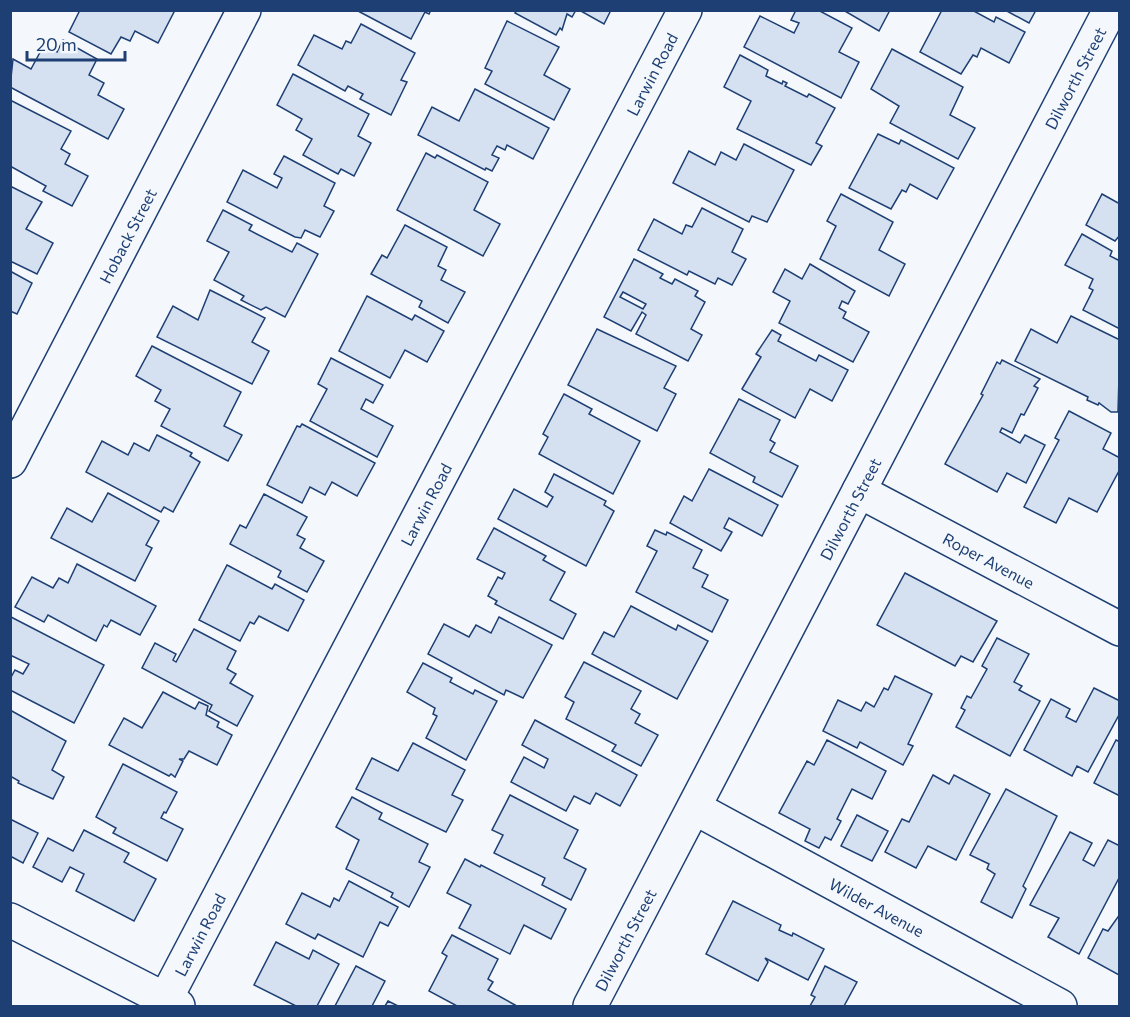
<svg xmlns="http://www.w3.org/2000/svg" width="1130" height="1017" font-family="Commissioner,sans-serif">
<rect width="100%" height="100%" fill="#f4f7fb"/>
<g fill="#d5e0f0" stroke="#1d3f73" stroke-width="1.5" fill-rule="evenodd">
<polygon points="80,10 171,10 174,12 158,43 135,31 130,41 121,37 111,54 69,32"/>
<polygon points="431,10 429,14 425,12 411,39 358,11"/>
<polygon points="517,10 576,10 572,17 567,14 562,30 560,28 556,35 515,13"/>
<polygon points="579,10 611,10 604,24"/>
<polygon points="796,10 818,10 852,28 839,52 859,62 841,98 744,47 760,16 794,33 799,23 791,20"/>
<polygon points="843,10 890,10 879,31"/>
<polygon points="942,10 972,10 994,22 996,17 1025,32 1009,63 981,48 977,57 973,55 961,74 920,52"/>
<polygon points="1005,10 1036,10 1029,23"/>
<polygon points="507,21 559,47 544,75 570,89 554,120 485,84 492,71 485,68"/>
<polygon points="361,24 415,53 401,80 407,82 391,115 360,99 363,94 348,86 345,91 298,65 314,35 342,49 346,41 351,43"/>
<polygon points="63,40 97,59 89,75 104,83 98,95 124,109 108,139 10,87 13,59 31,69 44,45 57,52"/>
<polygon points="892,49 963,87 950,115 975,128 958,159 890,123 899,106 871,89"/>
<polygon points="740,55 768,70 766,76 782,84 783,81 787,83 785,86 807,97 809,94 835,108 816,143 822,146 811,165 737,129 751,101 724,87"/>
<polygon points="293,74 369,114 358,136 371,143 354,176 341,169 338,174 303,155 312,139 296,130 302,119 277,105"/>
<polygon points="475,89 549,128 533,159 507,145 505,150 497,146 492,155 499,158 492,171 486,168 485,170 418,135 432,107 459,121"/>
<polygon points="10,100 71,131 61,149 70,154 65,164 88,176 72,206 43,191 46,186 10,166"/>
<polygon points="878,134 899,144 901,140 954,168 937,199 910,184 906,192 902,190 891,209 849,188"/>
<polygon points="744,144 794,170 767,222 752,216 749,222 673,183 689,151 715,165 721,152 736,160"/>
<polygon points="426,153 435,158 437,155 488,182 474,210 500,224 483,256 397,210"/>
<polygon points="284,156 335,183 324,206 334,211 320,237 305,230 301,238 295,237 227,202 243,170 277,188 282,178 274,174"/>
<polygon points="10,186 42,202 26,229 53,243 37,274 10,261"/>
<polygon points="841,194 893,222 879,250 905,264 889,296 820,259 836,226 827,221"/>
<polygon points="1102,194 1120,204 1120,235 1115,241 1086,225"/>
<polygon points="702,208 743,229 732,252 746,259 732,285 718,278 715,284 689,271 687,275 638,250 654,219 682,234 686,225 692,227"/>
<polygon points="223,210 252,225 249,230 292,252 297,243 318,254 285,317 266,307 261,310 241,300 244,296 214,280 229,252 207,241"/>
<polygon points="405,225 447,247 438,266 446,270 441,280 465,292 448,323 419,307 422,301 371,274 382,255 387,258"/>
<polygon points="1082,234 1112,251 1110,256 1118,260 1120,257 1120,329 1083,310 1093,290 1089,288 1093,279 1065,265"/>
<path d="M634,259L663,274L660,278L672,284L675,279L698,291L695,296L705,302L691,329L702,335L688,361L636,334L646,315L642,312L631,331L604,317ZM623,292L646,304L643,309L620,297Z"/>
<polygon points="810,264 855,291 848,304 842,301 839,308 846,312 843,318 869,332 853,362 779,323 790,301 773,292 785,269 802,279"/>
<polygon points="10,271 32,283 17,314 10,311"/>
<polygon points="210,290 265,318 252,342 269,351 252,384 157,337 173,306 198,320"/>
<polygon points="367,296 412,320 415,315 444,331 427,362 405,350 390,378 339,351"/>
<polygon points="1071,316 1120,340 1118,412 1111,412 1099,403 1098,405 1087,400 1088,397 1015,361 1031,329 1057,343"/>
<polygon points="597,329 676,366 664,388 676,394 657,431 568,385"/>
<polygon points="772,330 781,335 778,341 816,361 819,355 848,370 832,401 810,389 795,418 743,390 742,389 761,357 756,354"/>
<polygon points="152,346 241,392 224,426 242,435 228,461 161,426 170,409 155,401 161,390 136,376"/>
<polygon points="331,358 383,385 373,403 366,399 361,409 393,426 377,457 310,421 327,389 318,384"/>
<polygon points="1002,360 1040,379 1034,386 1038,388 1024,415 1021,414 1012,433 1002,428 1000,432 1020,443 1025,435 1045,445 1026,483 1007,473 997,492 945,464 983,395 981,394 997,362 1000,364"/>
<polygon points="564,394 592,409 589,414 640,441 613,494 539,454 548,437 543,434"/>
<polygon points="739,399 780,420 770,440 775,443 770,452 798,466 782,497 753,482 755,477 710,453"/>
<polygon points="1069,411 1111,433 1103,449 1120,458 1120,469 1097,512 1069,498 1056,523 1024,507 1059,440 1055,438"/>
<polygon points="302,424 375,463 357,496 332,482 325,495 310,487 302,503 267,485 297,426 300,427"/>
<polygon points="157,435 192,453 190,456 200,462 173,512 164,507 161,512 86,472 102,441 128,455 134,443 149,451"/>
<polygon points="709,469 778,505 762,536 729,518 724,528 732,532 721,551 670,523 684,496 692,501"/>
<polygon points="554,474 606,501 604,505 614,511 586,566 498,519 514,489 547,507 553,497 545,492"/>
<polygon points="108,493 159,521 146,545 152,548 135,581 51,538 67,508 92,522"/>
<polygon points="264,494 307,517 297,535 305,539 300,548 324,561 307,592 278,577 281,571 230,544 240,525 246,528"/>
<polygon points="494,528 546,556 543,560 565,572 550,600 576,614 563,639 495,604 497,601 488,596 498,577 502,579 505,573 477,559"/>
<polygon points="655,530 666,535 667,532 702,550 693,568 708,575 702,587 728,600 712,632 636,592 657,551 647,546"/>
<polygon points="77,564 156,606 140,635 111,620 107,627 104,625 96,641 48,615 44,622 15,607 32,577 53,588 59,578 68,583"/>
<polygon points="227,565 272,589 275,584 304,600 288,631 259,616 254,624 250,622 240,641 199,620"/>
<polygon points="905,573 997,621 973,662 961,656 955,666 877,625"/>
<polygon points="631,606 676,630 678,625 708,641 677,699 592,654 604,632 614,637"/>
<polygon points="11,617 104,665 74,723 10,690 10,679 15,670 23,674 29,664 10,655"/>
<polygon points="499,617 552,645 523,698 506,690 504,695 428,654 444,624 469,637 476,625 491,633"/>
<polygon points="194,629 236,651 227,669 236,674 230,683 253,696 237,726 209,711 212,705 142,668 155,643 176,654 173,660 176,662"/>
<polygon points="997,638 1029,654 1014,682 1022,686 1019,690 1040,701 1010,756 956,727 965,710 961,708 967,696 971,698 987,669 982,666"/>
<polygon points="584,662 641,691 631,709 640,714 635,723 658,735 641,766 612,751 616,745 566,719 574,702 565,697"/>
<polygon points="423,663 452,678 450,682 473,694 475,690 497,701 466,760 426,738 437,716 433,714 435,708 407,692"/>
<polygon points="895,676 932,694 908,744 913,746 903,765 860,742 857,748 823,731 838,700 861,711 866,702 874,707 884,688 888,690"/>
<polygon points="1094,688 1120,701 1120,713 1088,772 1077,766 1072,776 1024,750 1051,699 1070,709 1066,717 1076,722"/>
<polygon points="163,692 195,709 199,702 208,706 206,715 219,722 217,727 232,735 217,765 189,751 184,759 179,759 183,761 175,777 171,774 169,776 109,745 124,718 142,728"/>
<polygon points="10,710 66,741 52,770 64,777 53,799 18,783 19,781 10,776"/>
<polygon points="535,720 637,775 620,806 596,793 590,804 574,796 566,811 511,782 524,757 544,768 548,759 522,745"/>
<polygon points="827,740 886,771 872,799 852,789 837,819 841,821 831,840 825,837 819,848 805,841 810,829 779,813 807,761 814,765"/>
<polygon points="1116,740 1120,742 1120,796 1094,783"/>
<polygon points="413,743 465,770 452,795 463,800 446,832 356,789 372,758 398,771"/>
<polygon points="123,764 177,792 166,813 164,812 161,818 183,829 167,861 113,833 116,828 96,817"/>
<polygon points="933,775 949,784 954,775 990,794 956,860 928,846 916,868 885,852 902,819 909,822"/>
<polygon points="1006,789 1057,816 1023,886 1026,889 1012,918 981,902 995,874 987,869 989,864 970,855"/>
<polygon points="510,795 578,830 564,858 586,869 571,900 542,885 545,878 494,853 503,835 492,830"/>
<polygon points="352,797 382,813 379,819 428,844 419,862 430,867 409,907 391,897 393,893 346,869 359,840 336,827"/>
<polygon points="857,815 888,831 872,861 841,846"/>
<polygon points="10,819 38,833 23,863 10,856"/>
<polygon points="84,830 129,853 124,862 156,879 134,921 76,891 84,874 70,867 62,882 33,867 48,838 73,851"/>
<polygon points="1070,832 1092,843 1083,860 1094,866 1108,840 1120,846 1120,876 1079,954 1048,937 1059,918 1030,905"/>
<polygon points="465,859 480,867 481,865 566,909 551,939 524,925 510,954 459,928 471,905 447,893"/>
<polygon points="349,881 398,907 388,926 380,922 363,957 318,934 315,939 286,924 302,893 330,907 334,898 339,901"/>
<polygon points="733,901 781,925 779,930 792,936 793,933 824,949 808,980 765,958 768,962 758,981 706,954"/>
<polygon points="1120,914 1120,973 1119,975 1088,958 1103,929 1108,931"/>
<polygon points="452,935 498,959 488,979 493,982 488,990 515,1005 514,1006 457,1006 429,991 447,956 442,953"/>
<polygon points="276,942 309,959 313,950 339,964 317,1006 296,1006 254,985"/>
<polygon points="356,966 385,981 372,1006 335,1006"/>
<polygon points="825,966 857,982 844,1006 810,1006 815,997 811,995"/>
<polygon points="388,1001 398,1006 385,1006"/>
</g>
<g fill="none" stroke-linecap="round" stroke-linejoin="round">
<g stroke="#1d3f73" stroke-width="36">
<g id="minor">
<path id="s1" d="M10,461L244,10"/>
<path id="s2" d="M859,491L1120,629"/>
<path id="s3" d="M695,808L1060,1006"/>
<polyline points="10,920 178,1006"/>
<path id="s4" d="M165,1000L685,10"/>
<path id="s5" d="M590,1006L1110,10"/>
</g>
</g>
<use href="#minor" stroke="#f4f7fb" stroke-width="33"/>
</g>
<g text-anchor="middle" dominant-baseline="central" stroke-width="4.5" stroke-linejoin="round" paint-order="stroke">
<g font-size="16" fill="#1d3f73" stroke="#f4f7fb">
<text stroke="none"><textPath href="#s4" startOffset="1046">Larwin Road</textPath></text>
<text stroke="none"><textPath href="#s5" startOffset="1047">Dilworth Street</textPath></text>
<text stroke="none"><textPath href="#s1" startOffset="254">Hoback Street</textPath></text>
<text stroke="none"><textPath href="#s4" startOffset="560">Larwin Road</textPath></text>
<text stroke="none"><textPath href="#s5" startOffset="561">Dilworth Street</textPath></text>
<text stroke="none"><textPath href="#s2" startOffset="147">Roper Avenue</textPath></text>
<text stroke="none"><textPath href="#s3" startOffset="207">Wilder Avenue</textPath></text>
<text stroke="none"><textPath href="#s4" startOffset="74">Larwin Road</textPath></text>
<text stroke="none"><textPath href="#s5" startOffset="75">Dilworth Street</textPath></text>
</g>
</g>
<rect width="1130" height="1017" fill="none" stroke="#1d3f73" stroke-width="24"/>
<path d="M27 51v9h98v-9" fill="none" stroke="#1d3f73" stroke-width="3"/>
<text x="36" y="51" font-size="18" fill="#1d3f73" stroke="#f4f7fb" stroke-width="4.5" paint-order="stroke">20 m</text>
</svg>
